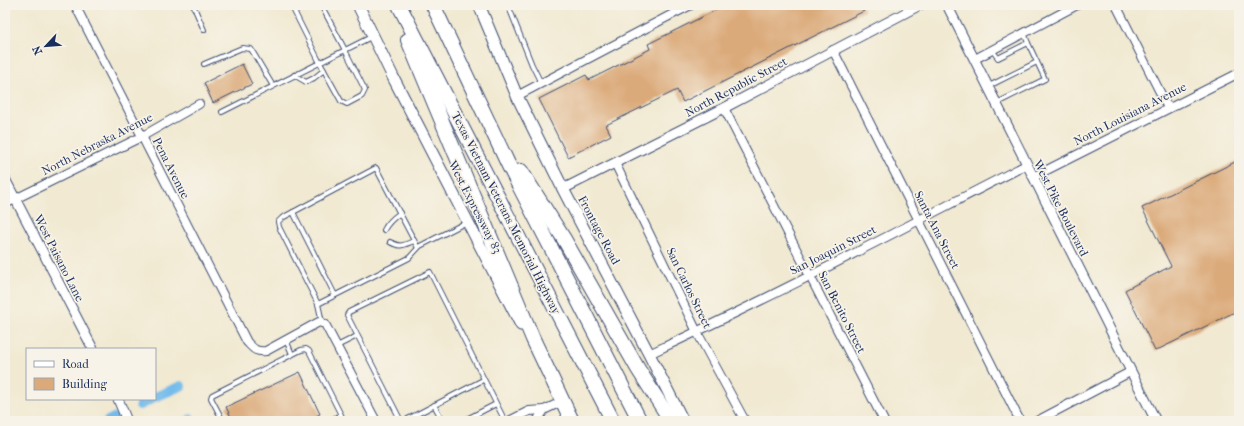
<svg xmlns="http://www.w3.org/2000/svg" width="1244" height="426" font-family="'IM FELL French Canon',serif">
<rect width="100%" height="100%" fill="#f7f3e8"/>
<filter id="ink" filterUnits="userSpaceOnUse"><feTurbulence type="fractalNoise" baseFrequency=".025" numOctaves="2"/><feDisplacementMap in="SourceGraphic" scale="8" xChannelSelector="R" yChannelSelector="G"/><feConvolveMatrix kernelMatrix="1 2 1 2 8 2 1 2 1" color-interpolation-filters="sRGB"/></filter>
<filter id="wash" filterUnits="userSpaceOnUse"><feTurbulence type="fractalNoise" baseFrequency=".012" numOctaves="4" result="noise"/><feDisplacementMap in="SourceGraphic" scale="16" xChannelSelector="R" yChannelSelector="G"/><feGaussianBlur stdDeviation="0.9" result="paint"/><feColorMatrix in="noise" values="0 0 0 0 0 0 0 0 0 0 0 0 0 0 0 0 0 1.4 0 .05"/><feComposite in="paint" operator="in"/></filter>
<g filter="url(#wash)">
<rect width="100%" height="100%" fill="#f1e9d1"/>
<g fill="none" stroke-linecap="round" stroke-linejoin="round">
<g stroke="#73bbeb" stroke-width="10">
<polyline points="155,397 181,386"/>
<polyline points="140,405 151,399"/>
<polyline points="191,419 192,421"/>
<polyline points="108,421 114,418"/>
</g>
</g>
<g id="blocks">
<g fill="#dbaa7a">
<polygon points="726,5 862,5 864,11 683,102 677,90 606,125 611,135 568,157 539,99 586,75 589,80 650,49 648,44"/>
<polygon points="242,64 252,84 213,103 204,83"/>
<polygon points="1239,160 1239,310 1155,351 1125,290 1171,266 1142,208"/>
<polygon points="300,372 320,414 305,421 233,421 226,407"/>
</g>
</g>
</g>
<g filter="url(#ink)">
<use href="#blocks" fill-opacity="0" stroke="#3b4b6f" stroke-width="1"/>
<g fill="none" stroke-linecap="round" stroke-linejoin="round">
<g stroke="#3b4b6f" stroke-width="6">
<g id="service">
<polyline points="193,5 204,30"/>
<polyline points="292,5 292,7 320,63 341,101 347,104 362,96 365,90 345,50 321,5"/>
<polyline points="508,5 532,65 541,83"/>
<polyline points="992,50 998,58 1028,43"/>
<polyline points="204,64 242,48 251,49 273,86"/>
<polyline points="294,75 306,82 314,78 324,70"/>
<polyline points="989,86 1037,62"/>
<polyline points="997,103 1045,79 1028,43 1024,33"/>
<polyline points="222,112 373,36"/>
<polyline points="293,212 335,295"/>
<path d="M384,230C388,222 393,218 400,213"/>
<path d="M390,242C401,248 403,245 414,241"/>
<polyline points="318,304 279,227 278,222 282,218 376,168 418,248"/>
<polyline points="322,322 318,304 409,258 420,246 467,222"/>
<polyline points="286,340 292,354"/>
<polyline points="337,346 357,336"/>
<polyline points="434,405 443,421"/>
<polyline points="223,421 211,398 212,395 301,350 306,349 309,351 344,421"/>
<polyline points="329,421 341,415"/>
<polyline points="401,421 347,315 349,312 430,272 505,421"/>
<polyline points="404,421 483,380"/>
<polyline points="463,421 496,404"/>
</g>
</g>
<g stroke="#3b4b6f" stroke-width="10">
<g id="minor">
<path d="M75,5L247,342C254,349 255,352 266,351L319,322L325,324L376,421"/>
<polyline points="1116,5 1168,108"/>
<polyline points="833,50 1020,421"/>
<polyline points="975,59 1077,5"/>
<polyline points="517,96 669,16 691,5"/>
<polyline points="724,108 884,421"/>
<polyline points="615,163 697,332 745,421"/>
<polyline points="1033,177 1239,73"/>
<polyline points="5,204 141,137 199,104"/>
<path d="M649,354C777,295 901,229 1026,165"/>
<polyline points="509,421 529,411 544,410 561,402"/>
<polyline points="537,421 544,410"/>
<polyline points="1037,421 1130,372"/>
</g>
</g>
<g stroke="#3b4b6f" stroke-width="11">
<g id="tertiary">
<polyline points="947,5 1156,421"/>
<polyline points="5,179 93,349"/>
<polyline points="563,189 724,108 920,5"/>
<polyline points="118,399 127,421"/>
</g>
</g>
<g stroke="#3b4b6f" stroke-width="13">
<g id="secondary">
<polyline points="358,5 393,77 521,325"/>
<polyline points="479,5 517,96 563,189 649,354 683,421"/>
</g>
</g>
<g stroke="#3b4b6f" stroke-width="16">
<g id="motorway">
<polyline points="399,5 613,421"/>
<polyline points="433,5 509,166 640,421"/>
<polyline points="408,40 533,339 572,421"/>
<polyline points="521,171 564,239 638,369 671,421"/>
</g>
</g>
<use href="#service" stroke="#fff" stroke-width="4"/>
<use href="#minor" stroke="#fff" stroke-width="8"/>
<use href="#tertiary" stroke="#fff" stroke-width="9"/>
<use href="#secondary" stroke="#fff" stroke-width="11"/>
<use href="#motorway" stroke="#fff" stroke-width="14"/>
</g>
</g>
<g text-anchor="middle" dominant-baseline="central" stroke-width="3.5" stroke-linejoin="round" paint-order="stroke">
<g font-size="12" fill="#1b2f5e" stroke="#f7f3e8">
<text transform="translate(736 87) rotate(-28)">North Republic Street</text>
<text transform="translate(1130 114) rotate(-27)">North Louisiana Avenue</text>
<text transform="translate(97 144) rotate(-27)">North Nebraska Avenue</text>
<text transform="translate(171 168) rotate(63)">Pena Avenue</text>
<text transform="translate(475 207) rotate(63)">West Expressway 83</text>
<text transform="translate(1061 208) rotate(63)">West Pike Boulevard</text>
<text transform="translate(506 213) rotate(63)">Texas Vietnam Veterans Memorial Highway</text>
<text transform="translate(599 230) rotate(62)">Frontage Road</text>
<text transform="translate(937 230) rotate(63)">Santa Ana Street</text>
<text transform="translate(833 250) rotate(-27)">San Joaquin Street</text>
<text transform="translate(59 258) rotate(63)">West Paisano Lane</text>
<text transform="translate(689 288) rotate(64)">San Carlos Street</text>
<text transform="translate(842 312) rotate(63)">San Benito Street</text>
</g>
</g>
<rect width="1244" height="426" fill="none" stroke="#f7f3e8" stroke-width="20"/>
<rect x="26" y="348" width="130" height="52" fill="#f7f3e8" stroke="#9fa5b1"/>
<rect x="34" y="361" width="20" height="6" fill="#ffffff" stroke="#9fa5b1"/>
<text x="62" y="368" font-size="12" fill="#1b2f5e">Road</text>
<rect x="34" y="378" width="20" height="12" fill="#dbaa7a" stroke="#9fa5b1"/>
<text x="62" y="388" font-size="12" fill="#1b2f5e">Building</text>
<g transform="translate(46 46) rotate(244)" stroke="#f7f3e8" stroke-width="3" paint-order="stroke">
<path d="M0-3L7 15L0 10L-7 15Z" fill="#1b2f5e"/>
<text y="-6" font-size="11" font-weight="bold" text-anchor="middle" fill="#1b2f5e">N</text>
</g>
</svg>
